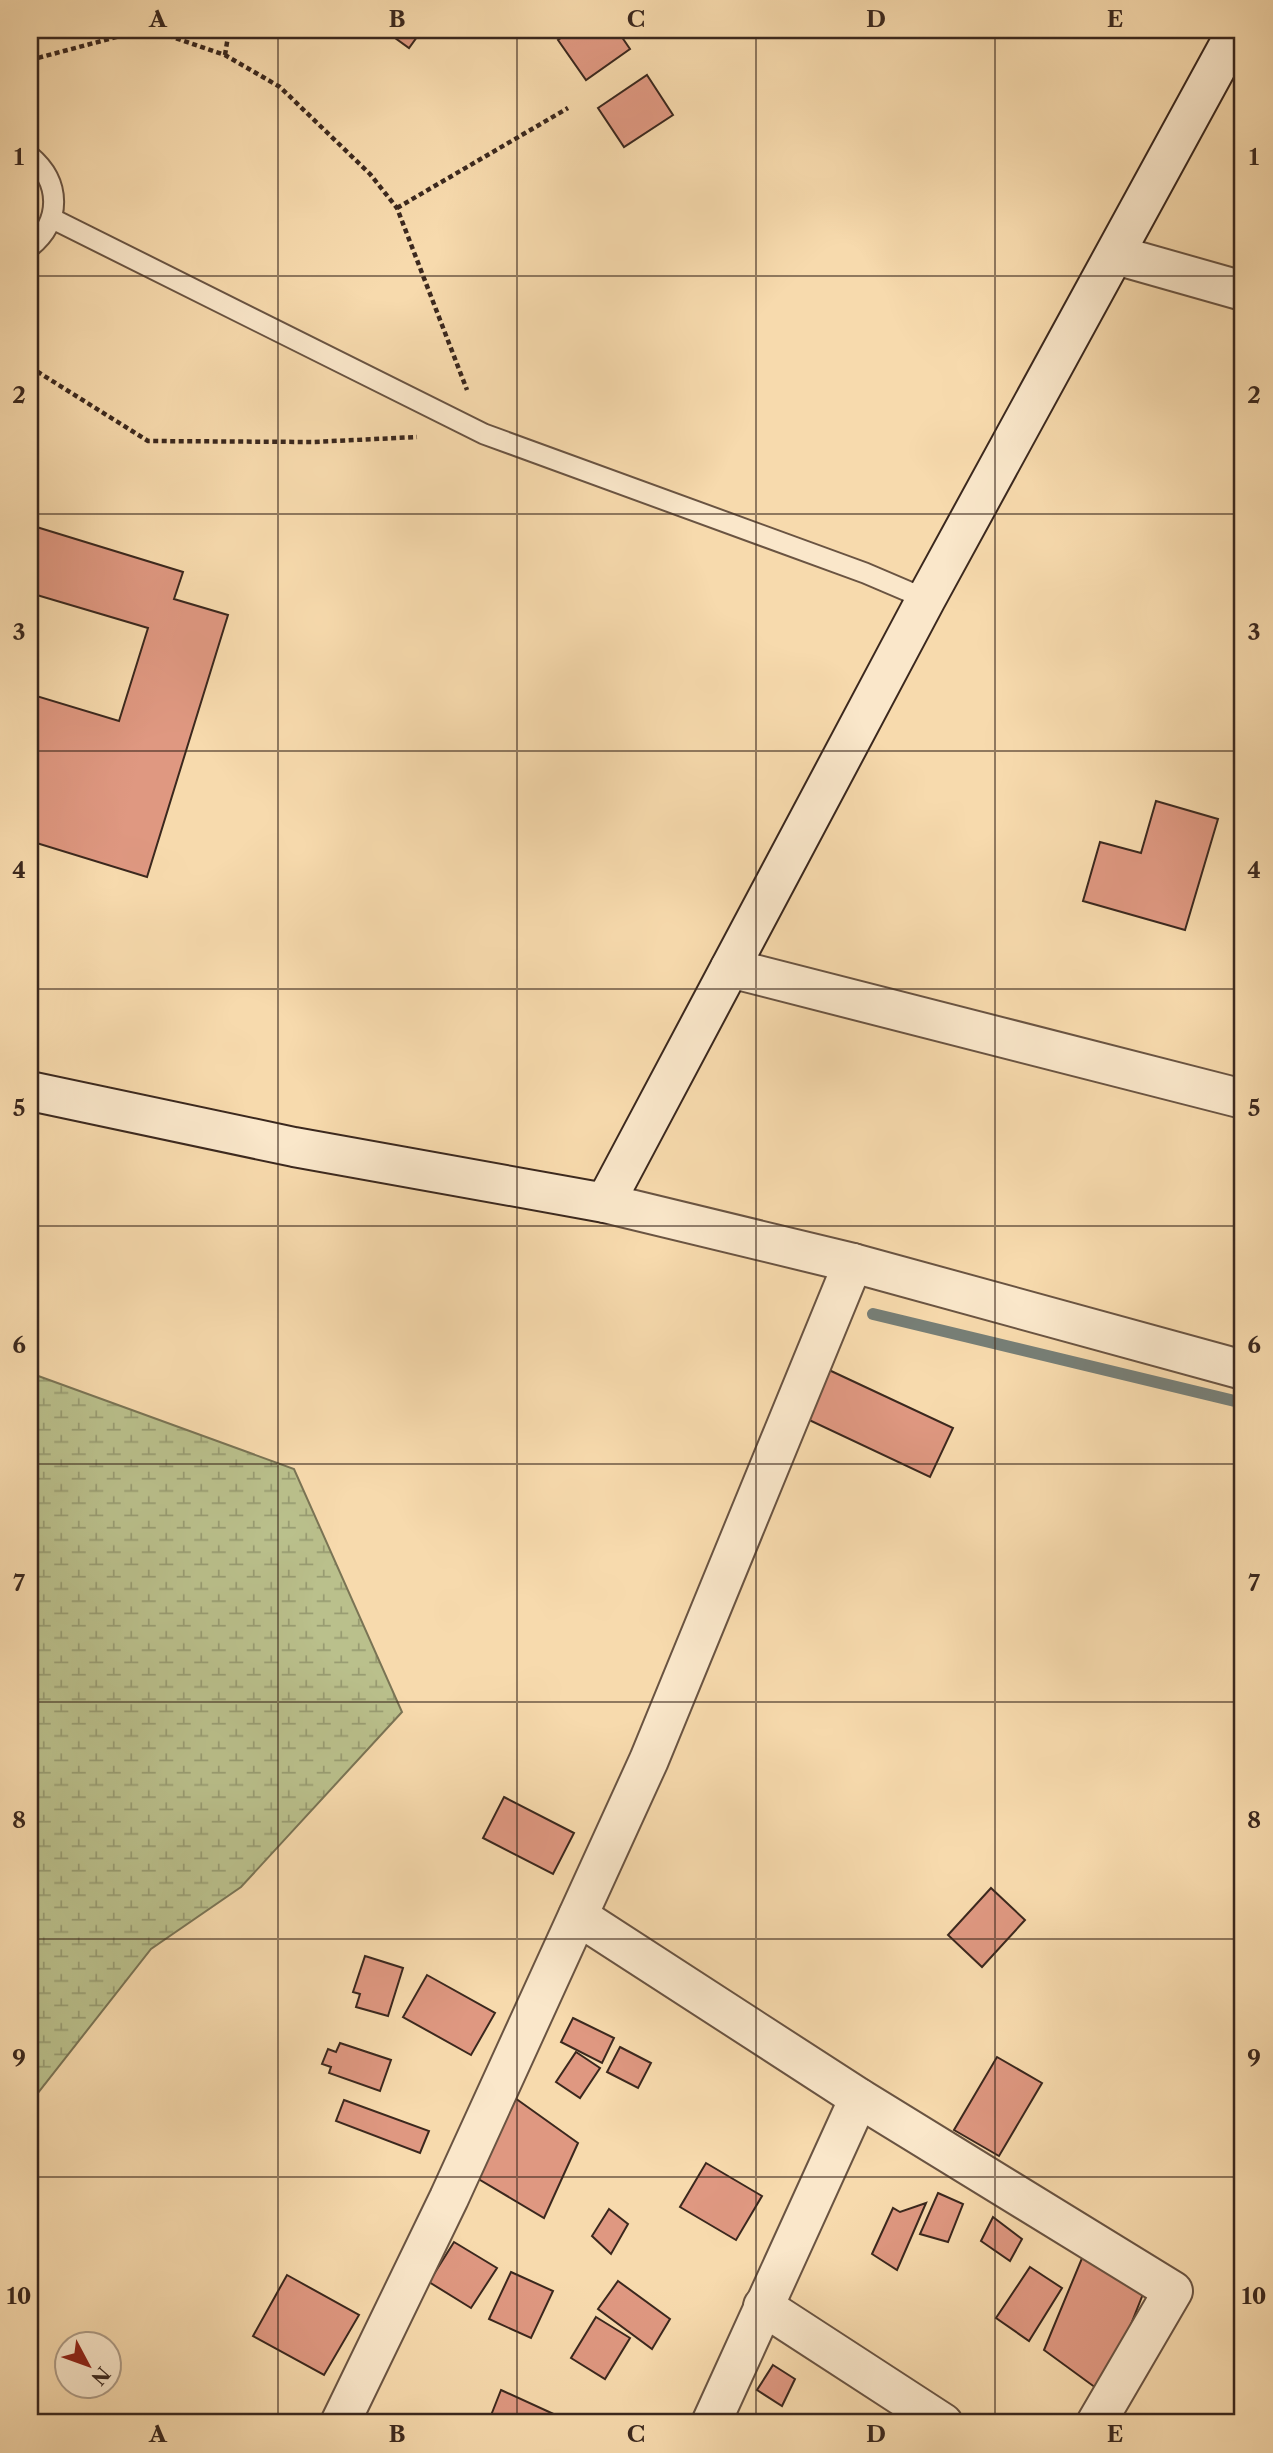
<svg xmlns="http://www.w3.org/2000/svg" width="1273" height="2453" font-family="'Libre Caslon Text',serif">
<defs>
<pattern id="wetland-marsh" width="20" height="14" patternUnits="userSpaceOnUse" patternTransform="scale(1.75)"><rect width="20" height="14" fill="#bac08c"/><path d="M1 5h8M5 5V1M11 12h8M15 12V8" fill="none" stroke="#989c72"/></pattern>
</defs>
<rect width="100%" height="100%" fill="#f7daad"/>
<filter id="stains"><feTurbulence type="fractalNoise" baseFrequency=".00286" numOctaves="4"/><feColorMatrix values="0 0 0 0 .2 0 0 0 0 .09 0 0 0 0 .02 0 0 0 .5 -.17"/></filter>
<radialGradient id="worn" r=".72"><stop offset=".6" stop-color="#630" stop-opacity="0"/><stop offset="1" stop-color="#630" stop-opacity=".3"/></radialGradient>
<polygon fill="url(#wetland-marsh)" stroke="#7a7455" stroke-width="2" points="30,1373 294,1469 402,1712 241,1887 151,1949 30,2103"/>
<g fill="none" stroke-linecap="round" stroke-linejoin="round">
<polyline stroke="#777f77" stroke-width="12" points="873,1314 1243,1403"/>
</g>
<g fill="#df9881" stroke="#3b281e" stroke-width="2">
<polygon points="384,30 422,30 409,48"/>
<polygon points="572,30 617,30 630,49 586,80 558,40"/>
<polygon points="647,75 673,115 624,147 598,108"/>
<polygon points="30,525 183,572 174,599 228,615 147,877 30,841 30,694 119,721 148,628 30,593"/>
<polygon points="1156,801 1218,819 1185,930 1083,901 1100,842 1141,853"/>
<polygon points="829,1370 953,1428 930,1477 807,1419"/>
<polygon points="504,1797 574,1833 553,1874 483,1838"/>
<polygon points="991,1888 1025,1920 982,1967 948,1935"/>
<polygon points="365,1956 403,1968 388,2016 356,2007 360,1994 353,1992"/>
<polygon points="427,1975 495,2013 471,2055 403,2017"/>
<polygon points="573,2018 614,2038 602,2063 561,2042"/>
<polygon points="340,2043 391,2060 380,2091 329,2073 331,2067 322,2064 328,2049 336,2052"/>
<polygon points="620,2047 651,2063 638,2088 607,2072"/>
<polygon points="576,2052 600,2068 580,2098 556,2082"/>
<polygon points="997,2057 1042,2083 999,2156 954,2130"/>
<polygon points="515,2098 578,2143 544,2218 470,2174"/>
<polygon points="344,2100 429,2131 420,2153 336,2121"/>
<polygon points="706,2163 762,2196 736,2240 680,2207"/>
<polygon points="938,2193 963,2204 948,2242 920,2234"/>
<polygon points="926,2203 897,2270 872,2254 893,2208 900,2212"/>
<polygon points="609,2209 628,2224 611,2254 592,2236"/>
<polygon points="993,2217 1022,2239 1010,2261 981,2241"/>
<polygon points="454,2242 497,2268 471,2308 429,2282"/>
<polygon points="1085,2251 1145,2289 1114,2367 1096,2388 1044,2350"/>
<polygon points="1030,2267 1062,2288 1029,2341 996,2318"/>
<polygon points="511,2272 553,2291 531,2338 489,2319"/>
<polygon points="287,2275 359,2315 324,2375 253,2336"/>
<polygon points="618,2281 670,2319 652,2349 598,2309"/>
<polygon points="596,2317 630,2338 605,2379 571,2358"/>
<polygon points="773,2365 795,2379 782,2406 757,2390"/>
<polygon points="501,2390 558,2416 554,2423 488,2423"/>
</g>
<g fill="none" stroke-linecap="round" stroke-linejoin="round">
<g stroke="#6a5442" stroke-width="23">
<g id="lane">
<path d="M30,156C61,182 62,221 30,247"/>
<polyline points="53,219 484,434 865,573 926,599"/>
</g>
</g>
<g stroke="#6a5442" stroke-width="42">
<g id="street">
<polyline points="1116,255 1243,291"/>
<polyline points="730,968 1243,1099"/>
<polyline points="605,1203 853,1263 1243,1370"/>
<polyline points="578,1916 859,2098 1173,2291 1096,2423"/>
<polyline points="763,2306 943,2423"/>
<polyline points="340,2423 449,2198 649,1760 853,1263"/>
<polyline points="711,2423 859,2098"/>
</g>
</g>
<g stroke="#3b281e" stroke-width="42">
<polyline id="secondary" points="30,1091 294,1147 605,1203 926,599 1237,30"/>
</g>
<g stroke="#3b281e" stroke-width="4.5" stroke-dasharray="5 3.5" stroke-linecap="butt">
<polyline points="152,30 225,55 280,87 370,174 397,208 467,390"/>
<polyline points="225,55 229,30"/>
<polyline points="30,60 143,30"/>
<polyline points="397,208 568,108"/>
<polyline points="30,367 148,441 313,442 417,437"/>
</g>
<use href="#lane" stroke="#fae7ca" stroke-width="19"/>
<use href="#street" stroke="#fae7ca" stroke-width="38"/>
<use href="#secondary" stroke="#fae7ca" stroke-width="38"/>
</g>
<path fill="none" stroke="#3b281e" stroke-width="2" stroke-opacity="0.55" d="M278,30V2423M517,30V2423M756,30V2423M995,30V2423M30,276H1243M30,514H1243M30,751H1243M30,989H1243M30,1226H1243M30,1464H1243M30,1702H1243M30,1939H1243M30,2177H1243"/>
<rect width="1273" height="2453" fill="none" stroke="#f7daad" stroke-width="77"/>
<g transform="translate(88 2365) rotate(131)"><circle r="33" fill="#fae7ca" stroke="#ae9b85" stroke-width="2"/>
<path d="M0-5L12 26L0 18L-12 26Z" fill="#8f2418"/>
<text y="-10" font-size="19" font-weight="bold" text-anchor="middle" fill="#3b281e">N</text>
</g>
<rect x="38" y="38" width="1196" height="2376" fill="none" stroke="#3b281e" stroke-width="2.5"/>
<g font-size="23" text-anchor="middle" font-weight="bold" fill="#3b281e">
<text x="158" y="27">A</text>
<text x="397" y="27">B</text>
<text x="636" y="27">C</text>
<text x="876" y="27">D</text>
<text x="1115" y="27">E</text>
<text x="19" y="165">1</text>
<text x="1254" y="165">1</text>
<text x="19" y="403">2</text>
<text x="1254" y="403">2</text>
<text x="19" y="640">3</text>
<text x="1254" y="640">3</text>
<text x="19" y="878">4</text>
<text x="1254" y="878">4</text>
<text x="19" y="1116">5</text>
<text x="1254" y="1116">5</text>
<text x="19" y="1353">6</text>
<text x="1254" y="1353">6</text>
<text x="19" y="1591">7</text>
<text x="1254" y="1591">7</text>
<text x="19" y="1828">8</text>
<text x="1254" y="1828">8</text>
<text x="19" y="2066">9</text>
<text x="1254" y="2066">9</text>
<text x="19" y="2304">10</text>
<text x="1254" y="2304">10</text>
<text x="158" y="2442">A</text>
<text x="397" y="2442">B</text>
<text x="636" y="2442">C</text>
<text x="876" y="2442">D</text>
<text x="1115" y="2442">E</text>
</g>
<rect width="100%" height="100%" filter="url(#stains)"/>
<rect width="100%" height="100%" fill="url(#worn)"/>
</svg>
